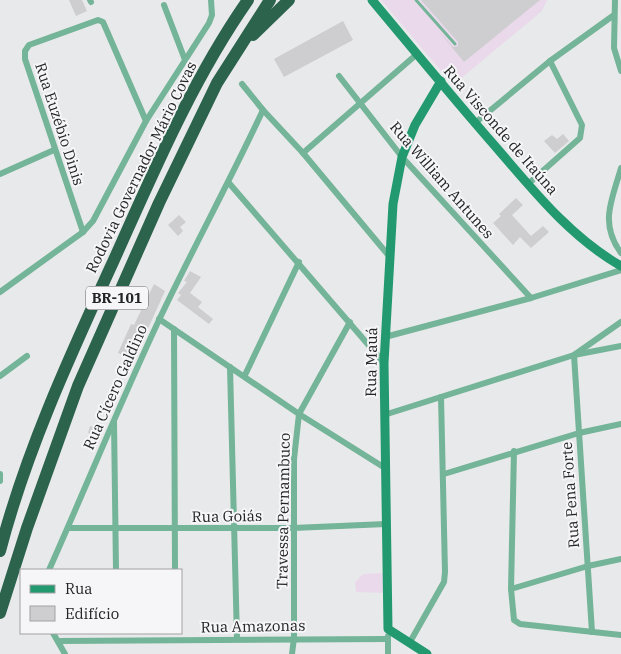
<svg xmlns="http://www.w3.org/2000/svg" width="621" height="654" font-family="'IBM Plex Serif',serif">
<rect width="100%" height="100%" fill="#e8e9ea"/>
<g fill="#e9d9eb">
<polygon points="381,0 547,0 542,11 453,85"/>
<polygon points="386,573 385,593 356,592 355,582 363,574"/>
</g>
<g fill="#cecdcf">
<polygon points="69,0 82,0 87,11 76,16"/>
<polygon points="421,0 540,0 464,62 437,29 453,47 458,46 458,42"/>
<polygon points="343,21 353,40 284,77 274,59"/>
<polygon points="563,134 569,141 555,153 544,141 552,135 557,139"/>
<polygon points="516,198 523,205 512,215 531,236 543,226 549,232 531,248 520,237 513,245 493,223 501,216 499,214"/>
<polygon points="179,215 186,222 180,227 183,231 178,236 168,225"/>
<polygon points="190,271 201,277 190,293 202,302 198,307 213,319 209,324 177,300 181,295 178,293 187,282 184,281"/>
<polygon points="154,284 165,291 145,335 143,335 131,359 118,353 131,324 134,325"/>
<polygon points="104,402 113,405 109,415 101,412"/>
<polygon points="90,426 99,428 98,431 102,432 100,437 88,433"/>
</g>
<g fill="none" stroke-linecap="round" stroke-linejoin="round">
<polyline stroke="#74b498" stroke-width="3" points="416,0 455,44"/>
<g stroke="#74b498" stroke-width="6">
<polyline points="90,0 91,2"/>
<polyline points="615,0 614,48 621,71"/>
<polyline points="164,5 185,60"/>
<polyline points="339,76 402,157 531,298"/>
<polyline points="242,84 263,110 303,153 389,256"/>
<polyline points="475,123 550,61 614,15"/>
<polyline points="303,153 417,54"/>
<path d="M621,168C612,200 599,223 621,253"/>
<polyline points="0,174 54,150"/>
<polyline points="229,183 384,363"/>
<polyline points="528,184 580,138 582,125 550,61"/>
<polyline points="83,232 25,59 25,51 29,45 98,20 103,22 146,121"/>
<polyline points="0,292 83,232 93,221 146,121 209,23 212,15 211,0"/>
<polyline points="159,319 299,414 385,468"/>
<polyline points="174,329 175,570"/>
<polyline points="385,337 531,298 621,270"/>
<polyline points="230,367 237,639"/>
<polyline points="245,375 299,262"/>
<polyline points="0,376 27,356"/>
<polyline points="384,415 574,355 621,322"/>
<polyline points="114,422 116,570"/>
<polyline points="514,451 511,589 514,620 520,624 621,635"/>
<polyline points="0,474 0,481"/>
<polyline points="444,474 579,433 621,424"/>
<polyline points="68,528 293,528 386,524"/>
<path d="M49,570C86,487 120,403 159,320C192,250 230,181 263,110"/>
<polyline points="511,589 588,566 621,559"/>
<polyline points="592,632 574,355 621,346"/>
<polyline points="53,633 65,654"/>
<polyline points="388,636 388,654"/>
<polyline points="58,641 388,639"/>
<polyline points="410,642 444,582 445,572 441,397"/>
<polyline points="292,654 294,638 294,459 299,414 350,322"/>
</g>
<g stroke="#239970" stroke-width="9">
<path d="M372,0C413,49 453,98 495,146C533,190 570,237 621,266"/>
<polyline points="427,654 388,629 384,363 393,204 402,157 415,125 441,81"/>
</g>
<g stroke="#2c634d" stroke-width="12">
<polyline points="253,35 289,0"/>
<path d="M0,551C26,451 70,356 113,262C153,173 192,80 248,0"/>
<polyline points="0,613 27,528 78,386 159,203 217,83 270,0"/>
</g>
</g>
<g text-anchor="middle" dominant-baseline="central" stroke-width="4" stroke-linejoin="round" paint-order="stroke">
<rect fill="#f6f6f8" stroke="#626364" stroke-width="1" x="86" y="286.5" width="62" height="23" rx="4"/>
<g font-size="14" font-weight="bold" fill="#232424">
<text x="117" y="298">BR-101</text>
</g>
<g font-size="15" fill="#232424" stroke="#f6f6f8">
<text transform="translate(60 124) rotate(72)">Rua Euzébio Dinis</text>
<text transform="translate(501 130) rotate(49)">Rua Visconde de Itaúna</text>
<text transform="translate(141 167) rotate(-64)">Rodovia Governador Mário Covas</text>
<text transform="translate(442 180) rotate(49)">Rua William Antunes</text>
<text transform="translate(371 362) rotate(-89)">Rua Mauá</text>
<text transform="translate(115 387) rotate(-66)">Rua Cícero Galdino</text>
<text transform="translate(570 495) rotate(-94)">Rua Pena Forte</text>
<text transform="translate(283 511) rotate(-89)">Travessa Pernambuco</text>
<text transform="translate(227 516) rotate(-1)">Rua Goiás</text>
<text transform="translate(253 626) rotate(-1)">Rua Amazonas</text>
</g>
</g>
<rect x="20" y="569" width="162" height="65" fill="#f6f6f8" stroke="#a2a2a3"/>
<rect x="30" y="585" width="25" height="8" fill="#239970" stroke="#a2a2a3"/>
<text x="65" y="594" font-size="15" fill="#232424">Rua</text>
<rect x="30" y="606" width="25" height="15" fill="#cecdcf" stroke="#a2a2a3"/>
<text x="65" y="619" font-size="15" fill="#232424">Edifício</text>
</svg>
